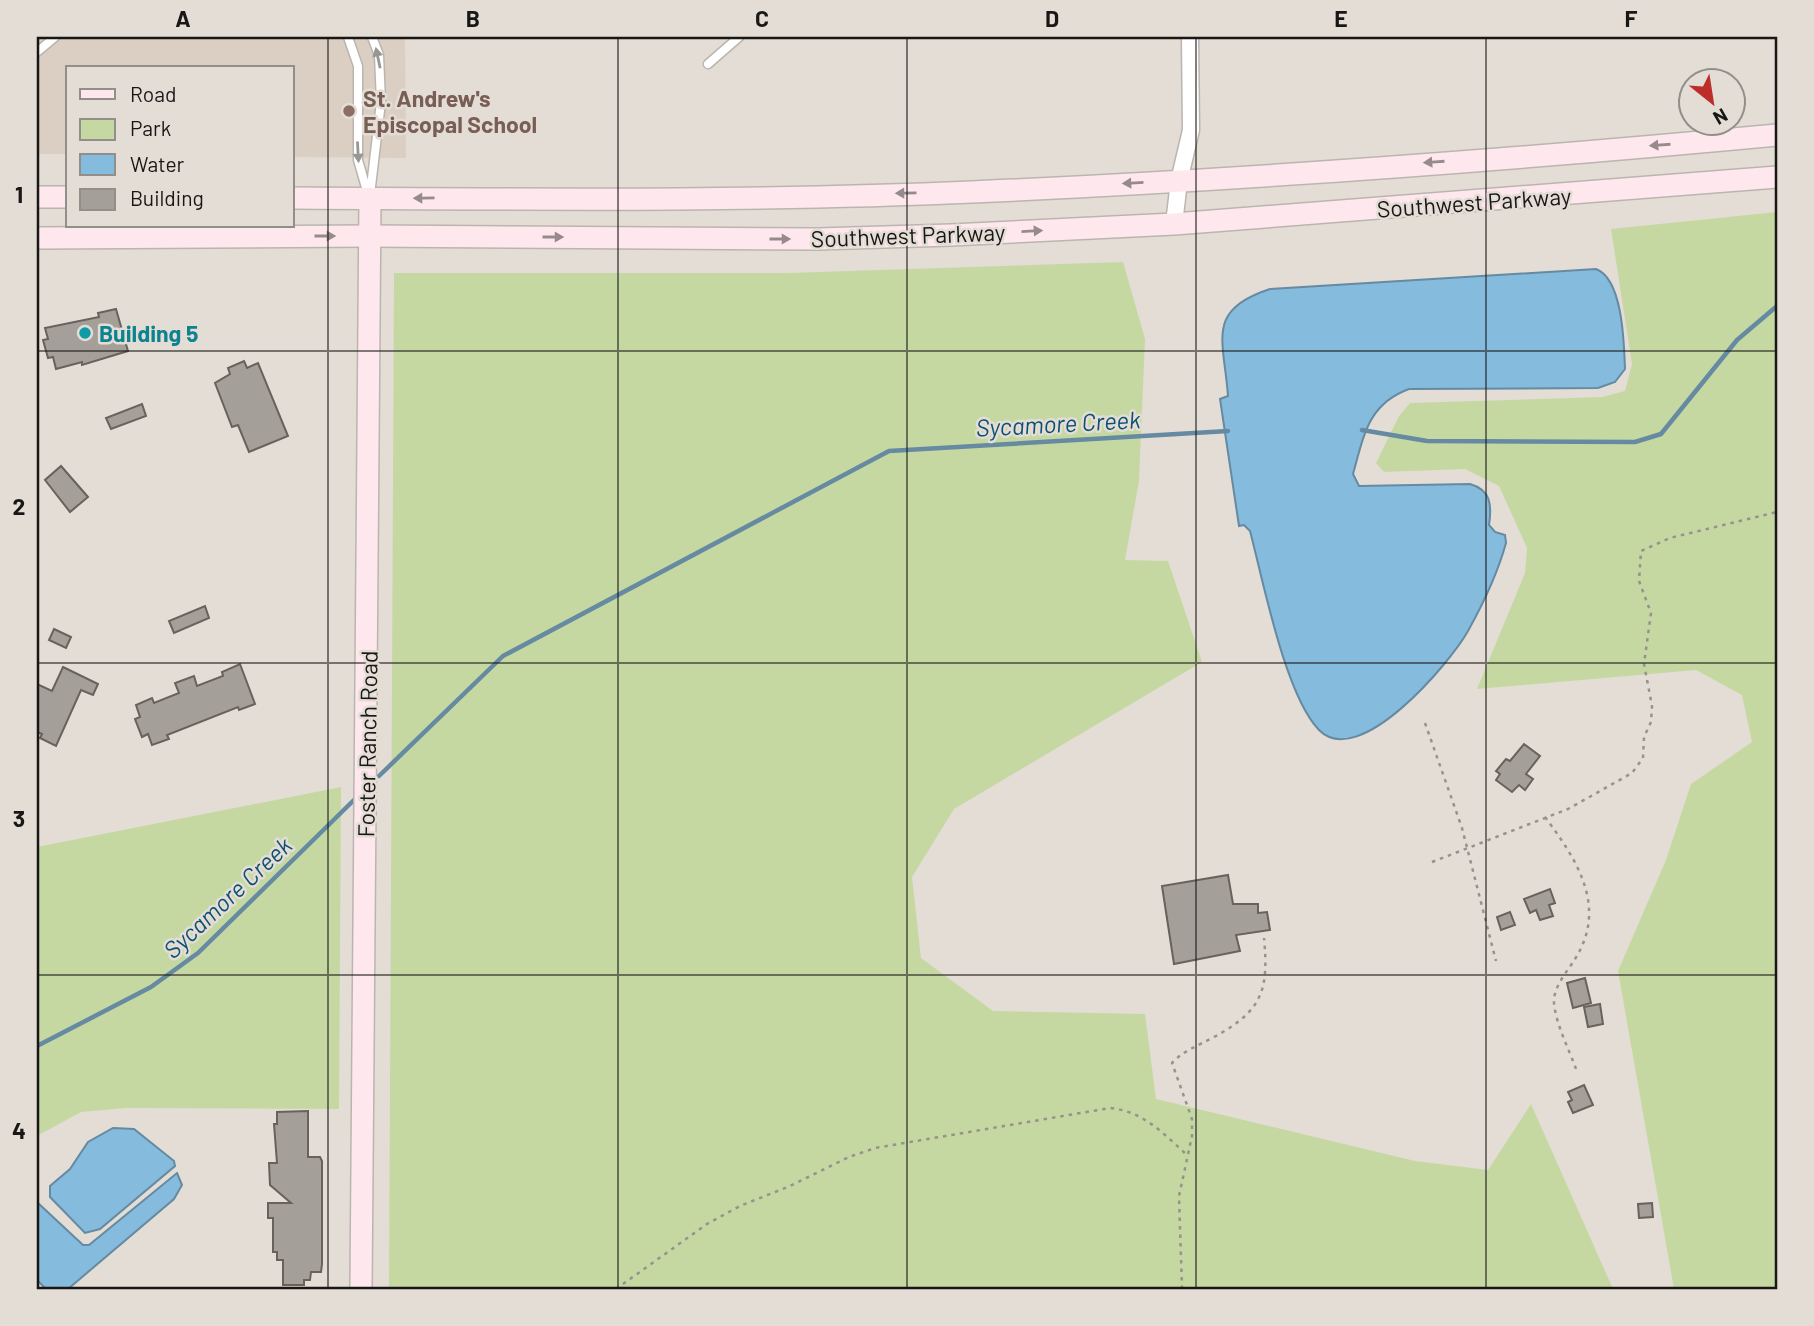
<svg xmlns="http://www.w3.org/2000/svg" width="1814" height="1326" font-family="Barlow,sans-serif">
<rect width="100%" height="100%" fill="#e3ddd6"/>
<polygon fill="#dbcfc3" points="37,37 405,37 406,158 292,157 292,68 68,68 68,154 37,154"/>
<g fill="#c6d8a2">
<polygon points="1777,212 1777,1289 1674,1289 1618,971 1666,860 1691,784 1752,742 1742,695 1696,670 1477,689 1525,573 1527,548 1499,486 1465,469 1384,472 1376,463 1399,416 1410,403 1602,397 1625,391 1632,364 1611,229"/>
<polygon points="1123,262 1145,339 1139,481 1125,560 1168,561 1202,662 954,809 912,877 921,958 993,1011 1145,1014 1156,1099 1415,1161 1488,1170 1531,1104 1613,1289 389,1289 394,273 788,273"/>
<polygon points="341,787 339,1109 126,1108 81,1112 37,1136 37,847"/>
</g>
<g fill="#85bbdd" stroke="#658aa1" stroke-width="2">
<path d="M1596,269C1623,279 1624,344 1625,369L1615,382L1598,388L1409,389C1368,404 1364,435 1353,474L1359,486L1470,484C1491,490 1492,505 1489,525L1495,532L1505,535L1506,543C1498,572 1483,604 1468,631C1450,663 1359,771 1319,730C1285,695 1263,580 1250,531L1244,525L1239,526L1220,399L1228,396C1224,340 1205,310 1270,289Z"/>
<polygon points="113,1128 134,1129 174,1161 175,1166 100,1229 85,1233 50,1197 50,1186 70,1169 88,1142"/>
<polygon points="177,1173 182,1185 174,1199 68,1289 46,1289 37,1280 37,1206 39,1204 83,1245 89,1245"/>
</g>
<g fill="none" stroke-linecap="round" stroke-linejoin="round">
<g stroke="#658aa1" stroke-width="4.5">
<polyline points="1362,430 1427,441 1635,442 1661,434 1737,340 1777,306"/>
<polyline points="379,776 503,656 889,451 1228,431"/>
<polyline points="37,1046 151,987 198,953 356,798"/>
</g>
</g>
<g fill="#a59f99" stroke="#67625c" stroke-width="2">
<polygon points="116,309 128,351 82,365 82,362 56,369 53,357 48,358 43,340 48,339 45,328 99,317 98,313"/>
<polygon points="244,361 247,368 258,363 288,436 249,452 238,425 232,427 215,383 230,374 228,368"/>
<polygon points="142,404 146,416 111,429 106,418"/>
<polygon points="61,466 88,497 70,512 45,480"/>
<polygon points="205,606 209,618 174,633 169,621"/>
<polygon points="54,629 71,637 66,648 49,640"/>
<polygon points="240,664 255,704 239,710 238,707 167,735 169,739 152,745 148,734 142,737 135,719 140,717 136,705 152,698 154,703 179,693 175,683 194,676 197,686 223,676 222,672"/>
<polygon points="63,667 98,684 93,695 81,690 56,746 40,738 42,734 37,732 37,684 52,691"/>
<polygon points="1524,744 1540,756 1526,774 1533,779 1525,790 1519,785 1512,792 1496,780 1500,774 1496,771 1506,759 1510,761"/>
<polygon points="1228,875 1233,904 1258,904 1258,913 1267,912 1270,930 1236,935 1240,951 1174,964 1162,886"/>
<polygon points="1550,889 1555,903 1549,905 1553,916 1540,920 1536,910 1530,913 1524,899"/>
<polygon points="1510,912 1515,925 1501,930 1497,917"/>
<polygon points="1585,978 1591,1003 1573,1008 1567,983"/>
<polygon points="1600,1004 1603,1024 1588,1027 1584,1007"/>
<polygon points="1584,1085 1593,1105 1573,1113 1568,1102 1572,1100 1568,1092"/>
<polygon points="308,1111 308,1157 320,1157 322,1161 322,1264 321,1272 311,1272 310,1280 304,1280 304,1285 283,1285 283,1260 277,1260 277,1252 273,1252 273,1218 268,1218 268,1203 291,1203 270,1185 269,1163 277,1163 274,1124 277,1124 277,1112"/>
<polygon points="1652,1203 1653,1217 1639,1218 1638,1204"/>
</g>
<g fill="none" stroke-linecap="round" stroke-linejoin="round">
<g stroke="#bbb5af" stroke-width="11">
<g id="lane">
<polyline points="348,37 358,66 358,160 369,198"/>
<polyline points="37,52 55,37"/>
<polyline points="708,64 739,37"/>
<polyline points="370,195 381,102 379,55 372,37"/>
</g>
</g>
<g stroke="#bbb5af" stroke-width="19">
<polyline id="street" points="1174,224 1179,181 1191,130 1190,37"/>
</g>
<g stroke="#bbb5af" stroke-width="24">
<g id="secondary">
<polyline points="37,197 68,197"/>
<path d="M292,198C519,199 746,202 972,192C1241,180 1510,160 1777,135"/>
<polyline points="37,238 369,236 818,239 951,235 1174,224 1777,177"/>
<polyline points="361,1289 370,198"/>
</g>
</g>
<g stroke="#96928c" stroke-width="2.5" stroke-dasharray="3.5 5" stroke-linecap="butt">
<polyline points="1425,723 1462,828 1496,961"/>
<path d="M1545,817C1577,860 1608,907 1575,959C1567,972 1553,987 1554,1003C1556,1025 1569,1049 1576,1069"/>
<polyline points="1432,862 1568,809 1632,773 1643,758 1644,737 1651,722 1652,706 1644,664 1651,613 1639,581 1641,551 1670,538 1777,512"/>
<path d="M616,1289L707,1224L740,1206L790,1186L849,1157L875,1148L1110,1108C1143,1111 1164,1134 1187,1155"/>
<path d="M1182,1289L1179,1196L1192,1136V1119L1172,1063C1184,1050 1198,1046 1214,1037C1262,1011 1269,991 1264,938"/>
</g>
<use href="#lane" stroke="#fff" stroke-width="8"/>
<use href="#street" stroke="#fff" stroke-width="16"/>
<use href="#secondary" stroke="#fee8ee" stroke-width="21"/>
</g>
<defs><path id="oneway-solid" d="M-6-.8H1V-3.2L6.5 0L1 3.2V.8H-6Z" transform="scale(1.75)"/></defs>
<g fill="#989796">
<use href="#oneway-solid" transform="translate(378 58) rotate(-102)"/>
<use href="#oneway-solid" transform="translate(358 152) rotate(87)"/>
</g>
<g fill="#978a8c">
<use href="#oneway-solid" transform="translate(1660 145) rotate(176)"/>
<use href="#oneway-solid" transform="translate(1434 162) rotate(176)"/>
<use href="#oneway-solid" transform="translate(1133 183) rotate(177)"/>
<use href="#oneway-solid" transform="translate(906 193) rotate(179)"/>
<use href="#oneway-solid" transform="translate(424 198) rotate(179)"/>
<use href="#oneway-solid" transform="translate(1032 231) rotate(-3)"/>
<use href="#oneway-solid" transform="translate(325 236)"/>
<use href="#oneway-solid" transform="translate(553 237)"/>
<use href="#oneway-solid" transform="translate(780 239)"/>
</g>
<path fill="none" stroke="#191715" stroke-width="2" stroke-opacity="0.55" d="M328,37V1289M618,37V1289M907,37V1289M1196,37V1289M1486,37V1289M37,351H1777M37,663H1777M37,975H1777"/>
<circle fill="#8d6e63" stroke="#e3ddd6" stroke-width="2.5" cx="349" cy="111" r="7"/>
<circle fill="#0f9aa8" stroke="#e3ddd6" stroke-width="2.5" cx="85" cy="333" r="7"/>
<g text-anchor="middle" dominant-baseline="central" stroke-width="5" stroke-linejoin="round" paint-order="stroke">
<g font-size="23" font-weight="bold" fill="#785e54" stroke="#e3ddd6" text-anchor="start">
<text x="363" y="98">St. Andrew's<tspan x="363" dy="26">Episcopal School</tspan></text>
</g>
<g font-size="23" fill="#191715" stroke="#e3ddd6">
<text transform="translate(1474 202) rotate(-4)">Southwest Parkway</text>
<text transform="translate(908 235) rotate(-2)">Southwest Parkway</text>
<text transform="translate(367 744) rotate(-89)">Foster Ranch Road</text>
</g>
<g font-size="23" font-weight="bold" fill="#0d838f" stroke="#e3ddd6" text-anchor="start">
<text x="99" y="333">Building 5</text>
</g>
<g font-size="24" font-style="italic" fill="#0c5172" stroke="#e3ddd6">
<text transform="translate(1058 423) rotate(-3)">Sycamore Creek</text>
<text transform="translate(227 897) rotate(-43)">Sycamore Creek</text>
</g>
</g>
<rect width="1814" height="1326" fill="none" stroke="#e3ddd6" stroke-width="77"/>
<rect x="66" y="66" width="228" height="161" fill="#e3ddd6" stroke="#928e89" stroke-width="2"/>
<rect x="80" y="89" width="35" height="10" fill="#fee8ee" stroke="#928e89" stroke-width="2"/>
<text x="130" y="102" font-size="21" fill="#191715">Road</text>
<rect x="80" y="119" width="35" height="21" fill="#c6d8a2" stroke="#928e89" stroke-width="2"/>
<text x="130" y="136" font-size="21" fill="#191715">Park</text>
<rect x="80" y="154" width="35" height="21" fill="#85bbdd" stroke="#928e89" stroke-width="2"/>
<text x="130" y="172" font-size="21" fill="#191715">Water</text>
<rect x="80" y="189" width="35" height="21" fill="#a59f99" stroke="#928e89" stroke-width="2"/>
<text x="130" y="206" font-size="21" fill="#191715">Building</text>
<g transform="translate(1712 102) rotate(150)"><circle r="33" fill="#e3ddd6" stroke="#928e89" stroke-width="2"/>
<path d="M0-5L12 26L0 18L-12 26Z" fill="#bd2e2a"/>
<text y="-10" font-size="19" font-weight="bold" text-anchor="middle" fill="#191715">N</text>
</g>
<rect x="38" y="38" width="1738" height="1250" fill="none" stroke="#191715" stroke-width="2.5"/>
<g font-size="23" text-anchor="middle" font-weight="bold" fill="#191715">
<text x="183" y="27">A</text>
<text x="473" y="27">B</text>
<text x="762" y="27">C</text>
<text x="1052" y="27">D</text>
<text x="1341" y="27">E</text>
<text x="1631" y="27">F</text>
<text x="19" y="203">1</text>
<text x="19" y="515">2</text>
<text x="19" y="827">3</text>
<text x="19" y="1139">4</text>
</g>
</svg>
